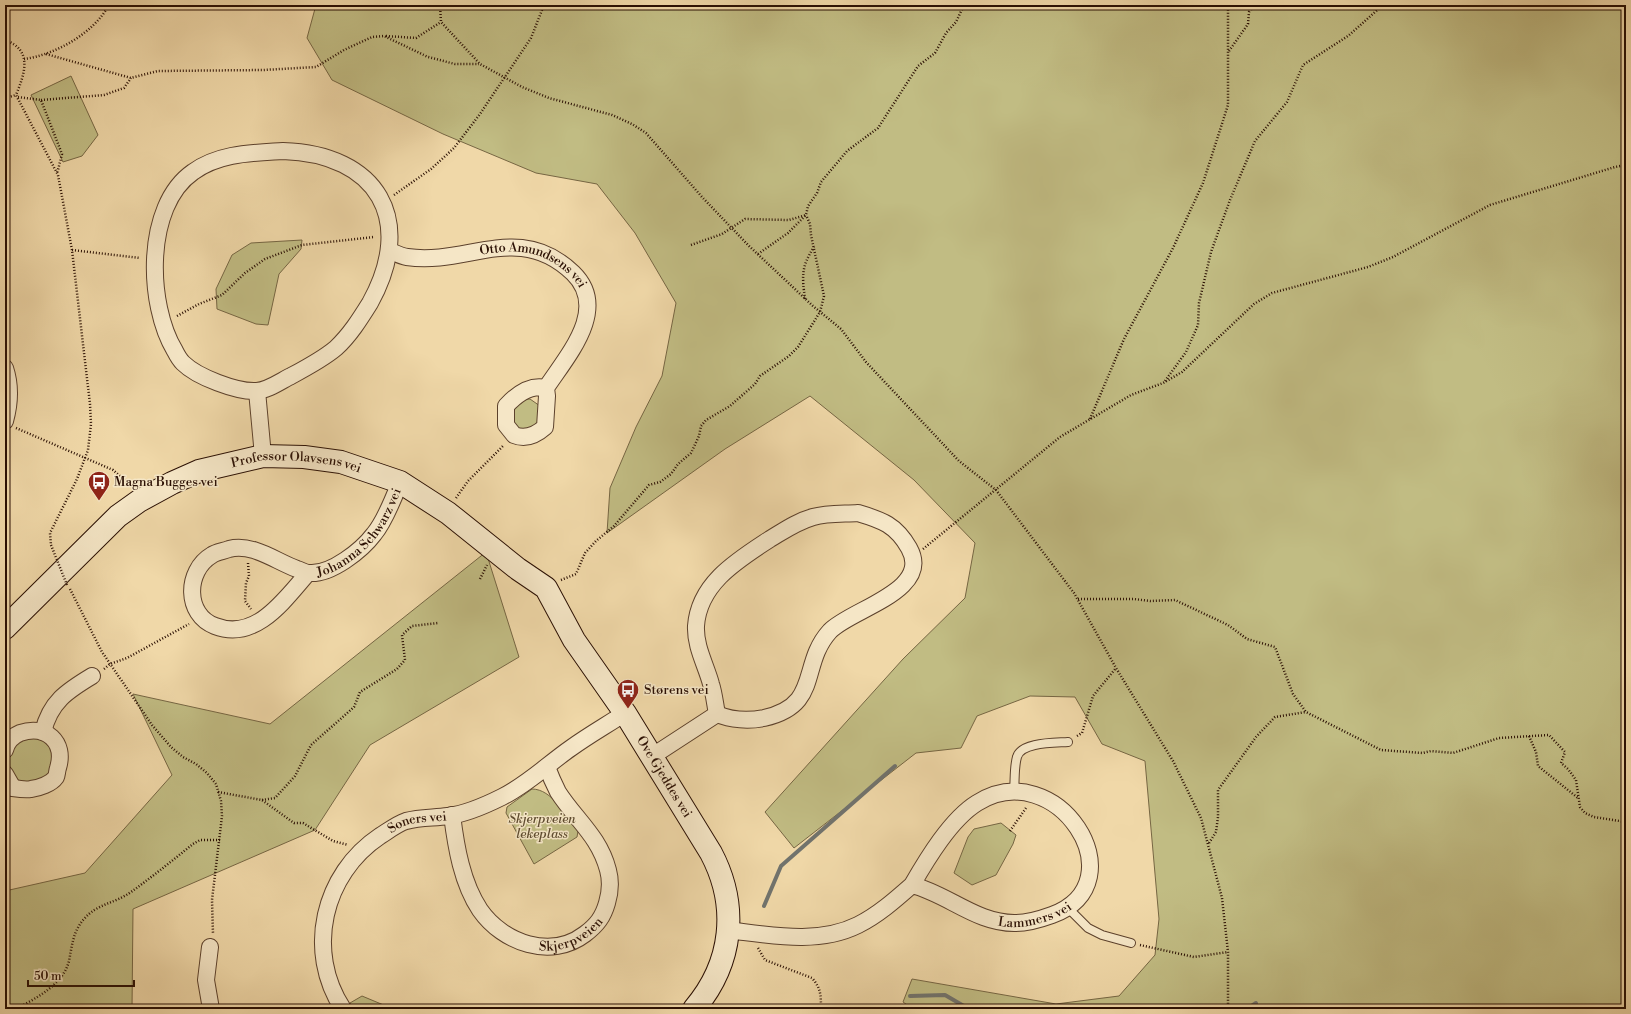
<svg xmlns="http://www.w3.org/2000/svg" width="1631" height="1014" font-family="'Libre Bodoni',serif">
<rect width="100%" height="100%" fill="#f0d8a8"/>
<filter id="stains"><feTurbulence type="fractalNoise" baseFrequency=".005" numOctaves="4"/><feColorMatrix values="0 0 0 0 .2 0 0 0 0 .09 0 0 0 0 .02 0 0 0 .5 -.17"/></filter>
<radialGradient id="worn" r=".72"><stop offset=".6" stop-color="#630" stop-opacity="0"/><stop offset="1" stop-color="#630" stop-opacity=".3"/></radialGradient>
<g fill="#c1bc83" stroke="#766643">
<polygon points="316,5 1626,5 1626,1009 913,1009 903,1002 912,979 1056,1004 1119,996 1155,955 1159,919 1145,761 1102,744 1075,697 1030,696 977,716 961,748 916,753 794,848 765,812 903,659 965,598 975,543 914,480 810,396 725,449 607,533 610,488 636,427 662,376 676,303 635,233 597,184 536,173 443,134 332,80 307,38"/>
<polygon points="71,76 98,135 82,156 63,162 31,95"/>
<polygon points="302,240 301,249 279,274 268,325 256,324 217,309 216,289 232,255 251,243"/>
<polygon points="524,399 530,399 540,406 538,427 518,431 509,412"/>
<polygon points="486,552 519,657 370,745 315,830 133,909 132,1009 5,1009 5,891 85,873 172,775 133,694 270,724"/>
<path d="M30,737L41,739L51,748L53,766L46,778C40,780 30,785 24,783C10,780 5,760 12,749C16,742 23,740 30,737Z"/>
<path d="M532,789C552,789 566,816 578,831L577,837L534,864L506,813L507,807Z"/>
<polygon points="1001,823 1016,835 1013,844 996,875 972,885 954,873 968,837 974,829"/>
<polygon points="362,996 386,1006 386,1009 352,1009 350,1003"/>
</g>
<g fill="none" stroke-linecap="round" stroke-linejoin="round">
<g stroke="#71736d" stroke-width="4">
<polyline points="764,906 781,866 895,766"/>
<polyline points="910,996 945,995 969,1009"/>
<polyline points="1247,1009 1256,1003"/>
</g>
<g stroke="#5c412c" stroke-width="10">
<g id="lane">
<path d="M1014,791C1015,781 1014,767 1017,757C1021,742 1055,743 1068,742"/>
<polyline points="1067,907 1088,928 1102,935 1131,943"/>
</g>
</g>
<g stroke="#5c412c" stroke-width="18">
<g id="street">
<path d="M283,151C378,154 416,220 370,303C360,319 350,335 336,348C323,359 306,368 291,376C281,381 267,391 256,391C237,392 197,377 183,363C180,360 177,355 175,351C147,305 144,206 193,172C219,153 252,153 283,151Z"/>
<path id="s1" d="M390,251C395,253 401,256 407,257C468,266 519,221 573,273C610,309 567,356 546,388L547,396L545,427C536,435 526,440 514,435L506,425V406C516,395 530,384 546,388"/>
<path d="M5,368C11,386 10,403 5,421"/>
<polyline points="257,391 263,456"/>
<path d="M858,513C882,520 896,525 909,548C933,591 851,609 830,631C799,665 822,705 764,718C749,721 731,720 717,714C715,704 714,693 711,684C706,665 695,647 696,626C699,583 738,560 770,539C785,530 796,522 813,517C827,513 843,514 858,513Z"/>
<path id="s2" d="M308,573C285,599 256,642 215,626C185,615 185,571 212,555C216,552 224,551 229,549C253,543 275,561 297,569C301,570 305,573 309,573C331,575 362,550 374,534C385,521 394,497 400,482"/>
<path d="M43,732C50,702 67,691 92,676"/>
<path d="M5,750C7,742 13,736 20,733C46,724 66,742 58,768C57,771 57,775 56,777C51,784 39,788 31,789C26,790 19,789 13,788"/>
<polyline points="651,757 717,714"/>
<polyline points="5,774 13,788"/>
<path id="s3" d="M452,815C456,847 462,883 480,910C503,943 551,960 585,934C597,925 603,917 607,903C610,893 611,881 608,870C599,836 576,820 558,792C554,784 550,775 547,767"/>
<path id="s4" d="M728,930C770,935 818,945 858,925C878,915 895,900 912,885C948,894 977,924 1016,923C1028,923 1041,919 1052,915C1141,882 1056,753 977,803C951,819 927,859 912,885"/>
<polyline points="210,947 206,980 211,1009"/>
<path id="s5" d="M343,1009C305,951 323,874 380,836C388,831 397,824 406,821C420,817 434,818 448,816C466,814 486,805 502,797C528,784 548,764 571,748C589,735 607,725 625,713"/>
</g>
</g>
<g stroke="#2a0f03" stroke-width="24">
<g id="secondary">
<path id="s6" d="M5,628L118,516L139,501L172,483L199,471L263,456L304,457L341,462L400,482L448,513L518,569L546,588L574,640L625,713L711,853C739,906 733,963 694,1009"/>
</g>
</g>
<g stroke="#2a0f03" stroke-width="2.5" stroke-dasharray="1 2" stroke-linecap="butt">
<polyline points="440,5 441,22 480,64 522,87 549,98 612,115 632,124 646,133 702,197 749,246 813,306 841,329 866,362 959,461 996,490 1074,593 1116,668 1173,761 1201,818 1222,898 1228,952 1228,1009"/>
<polyline points="386,36 416,38 441,22"/>
<path d="M5,40C33,50 25,73 16,95L58,175L72,250L90,404L91,424L88,450L77,479L50,533L51,545"/>
<polyline points="1229,51 1248,24 1249,12 1255,5"/>
<polyline points="46,54 131,78 158,71 263,70 316,67 344,50 372,37 384,36 428,57 455,64 479,64"/>
<path d="M24,59C55,55 94,33 109,5"/>
<polyline points="18,97 41,100 62,154 57,174"/>
<polyline points="5,98 16,95"/>
<polyline points="41,100 104,95 124,88 131,78"/>
<polyline points="394,195 431,169 454,148 480,114 531,38 544,5"/>
<polyline points="691,245 722,234 745,219 789,220 806,215"/>
<polyline points="72,250 140,258"/>
<polyline points="758,254 788,233 806,215 808,206 817,193 821,182 847,151 878,128 918,66 935,53 946,33 956,22 964,5"/>
<path d="M805,299C802,276 801,267 814,247"/>
<polyline points="177,316 199,304 222,295 245,273 265,259 302,245 374,237"/>
<polyline points="1165,381 1186,352 1198,325 1199,303 1211,252 1230,200 1255,141 1287,102 1303,65 1348,36 1383,5"/>
<polyline points="1090,419 1124,339 1173,248 1203,183 1228,105 1228,5"/>
<polyline points="16,428 113,470 130,485"/>
<polyline points="456,498 468,481 504,445"/>
<polyline points="923,549 1060,437 1131,395 1163,383 1182,372 1254,304 1272,293 1368,267 1393,257 1490,205 1615,167 1626,165"/>
<polyline points="248,563 249,576 246,583 245,601 251,609"/>
<polyline points="480,579 487,565"/>
<polyline points="561,580 576,574 585,553 596,541 614,526 649,485 660,482 671,474 678,464 691,453 699,436 701,426 706,420 730,406 755,384 760,376 789,356 798,347 820,312 824,296 811,235 810,224 806,215"/>
<polyline points="70,589 102,652 152,725 171,747 183,757 196,764 207,773 216,784 221,801 222,816 212,900 213,934"/>
<polyline points="1078,599 1134,599 1150,601 1175,600 1228,625 1247,639 1275,647 1293,694 1306,712 1381,750 1423,753 1431,751 1453,753 1499,738 1549,735 1565,752 1561,763 1568,769 1576,780 1580,807 1585,813 1594,817 1626,822"/>
<polyline points="104,669 110,664 127,658 189,624"/>
<polyline points="1077,736 1082,733 1093,696 1116,668"/>
<polyline points="1529,736 1536,752 1538,766 1578,798"/>
<polyline points="218,792 262,800 294,823 303,823 333,841 348,845"/>
<polyline points="262,800 275,798 295,776 311,745 354,707 360,692 397,669 405,660 402,635 412,626 438,623"/>
<polyline points="1010,831 1026,808"/>
<polyline points="1209,843 1216,832 1218,817 1218,790 1256,737 1275,717 1306,712"/>
<polyline points="1140,945 1194,957 1228,952"/>
<path d="M758,948L765,960L812,978C821,988 821,996 821,1009"/>
<path d="M16,1009C36,998 63,985 69,961C72,946 73,931 84,919C98,903 114,904 131,892C152,877 173,860 193,844L200,840H220"/>
</g>
<use href="#lane" stroke="#f5e6c6" stroke-width="8"/>
<use href="#street" stroke="#f5e6c6" stroke-width="16"/>
<use href="#secondary" stroke="#f5e6c6" stroke-width="22"/>
<polyline stroke="#2a0f03" stroke-width="2.5" stroke-dasharray="1 2" stroke-linecap="butt" points="51,545 67,585"/>
</g>
<defs>
<g id="bus-pin" transform="scale(1.15)"><path d="M0 17L-7.5 6A9.5 9.5 0 1 1 7.5 6Z" fill="#8f2418" stroke="#f5e6c6"/><path d="M-5-6H5V4H4V6H2V4H-2V6H-4V4H-5ZM-3.5-4V0h7V-4ZM-3.5 1.2v1.5H-2V1.2ZM2 1.2v1.5H3.5V1.2Z" fill="#fff"/></g>
</defs>
<g fill-rule="evenodd">
<use href="#bus-pin" x="99" y="482"/>
<use href="#bus-pin" x="628" y="690"/>
</g>
<g text-anchor="middle" dominant-baseline="central" stroke-width="3" stroke-linejoin="round" paint-order="stroke">
<g font-size="13" fill="#2a0f03" stroke="#f5e6c6">
<text stroke="none"><textPath href="#s1" startOffset="150">Otto Amundsens vei</textPath></text>
<text stroke="none"><textPath href="#s6" startOffset="351">Professor Olavsens vei</textPath></text>
<text stroke="none"><textPath href="#s2" startOffset="374">Johanna Schwarz vei</textPath></text>
<text stroke="none"><textPath href="#s6" startOffset="862">Ove Gjeddes vei</textPath></text>
<text stroke="none"><textPath href="#s5" startOffset="237">Soners vei</textPath></text>
<text stroke="none"><textPath href="#s4" startOffset="331">Lammers vei</textPath></text>
<text stroke="none"><textPath href="#s3" startOffset="206">Skjerpveien</textPath></text>
</g>
<g font-size="13" fill="#2a0f03" stroke="#f5e6c6" text-anchor="start">
<text x="114" y="482">Magna Bugges vei</text>
<text x="644" y="690">Størens vei</text>
</g>
<g font-size="13" font-style="italic" fill="#5f4c30" stroke="#f5e6c6">
<text x="542" y="819">Skjerpveien<tspan x="542" dy="15">lekeplass</tspan></text>
</g>
</g>
<rect width="1631" height="1014" fill="none" stroke="#f0d8a8" stroke-width="20"/>
<rect x="6" y="6" width="1619" height="1002" fill="none" stroke="#2a0f03" stroke-width="2"/>
<rect x="10" y="10" width="1611" height="994" fill="none" stroke="#2a0f03"/>
<path d="M28 980v6h106v-6" fill="none" stroke="#2a0f03" stroke-width="2"/>
<text x="34" y="980" font-size="12" fill="#2a0f03" stroke="#f5e6c6" stroke-width="3" paint-order="stroke">50 m</text>
<rect width="100%" height="100%" filter="url(#stains)"/>
<rect width="100%" height="100%" fill="url(#worn)"/>
</svg>
